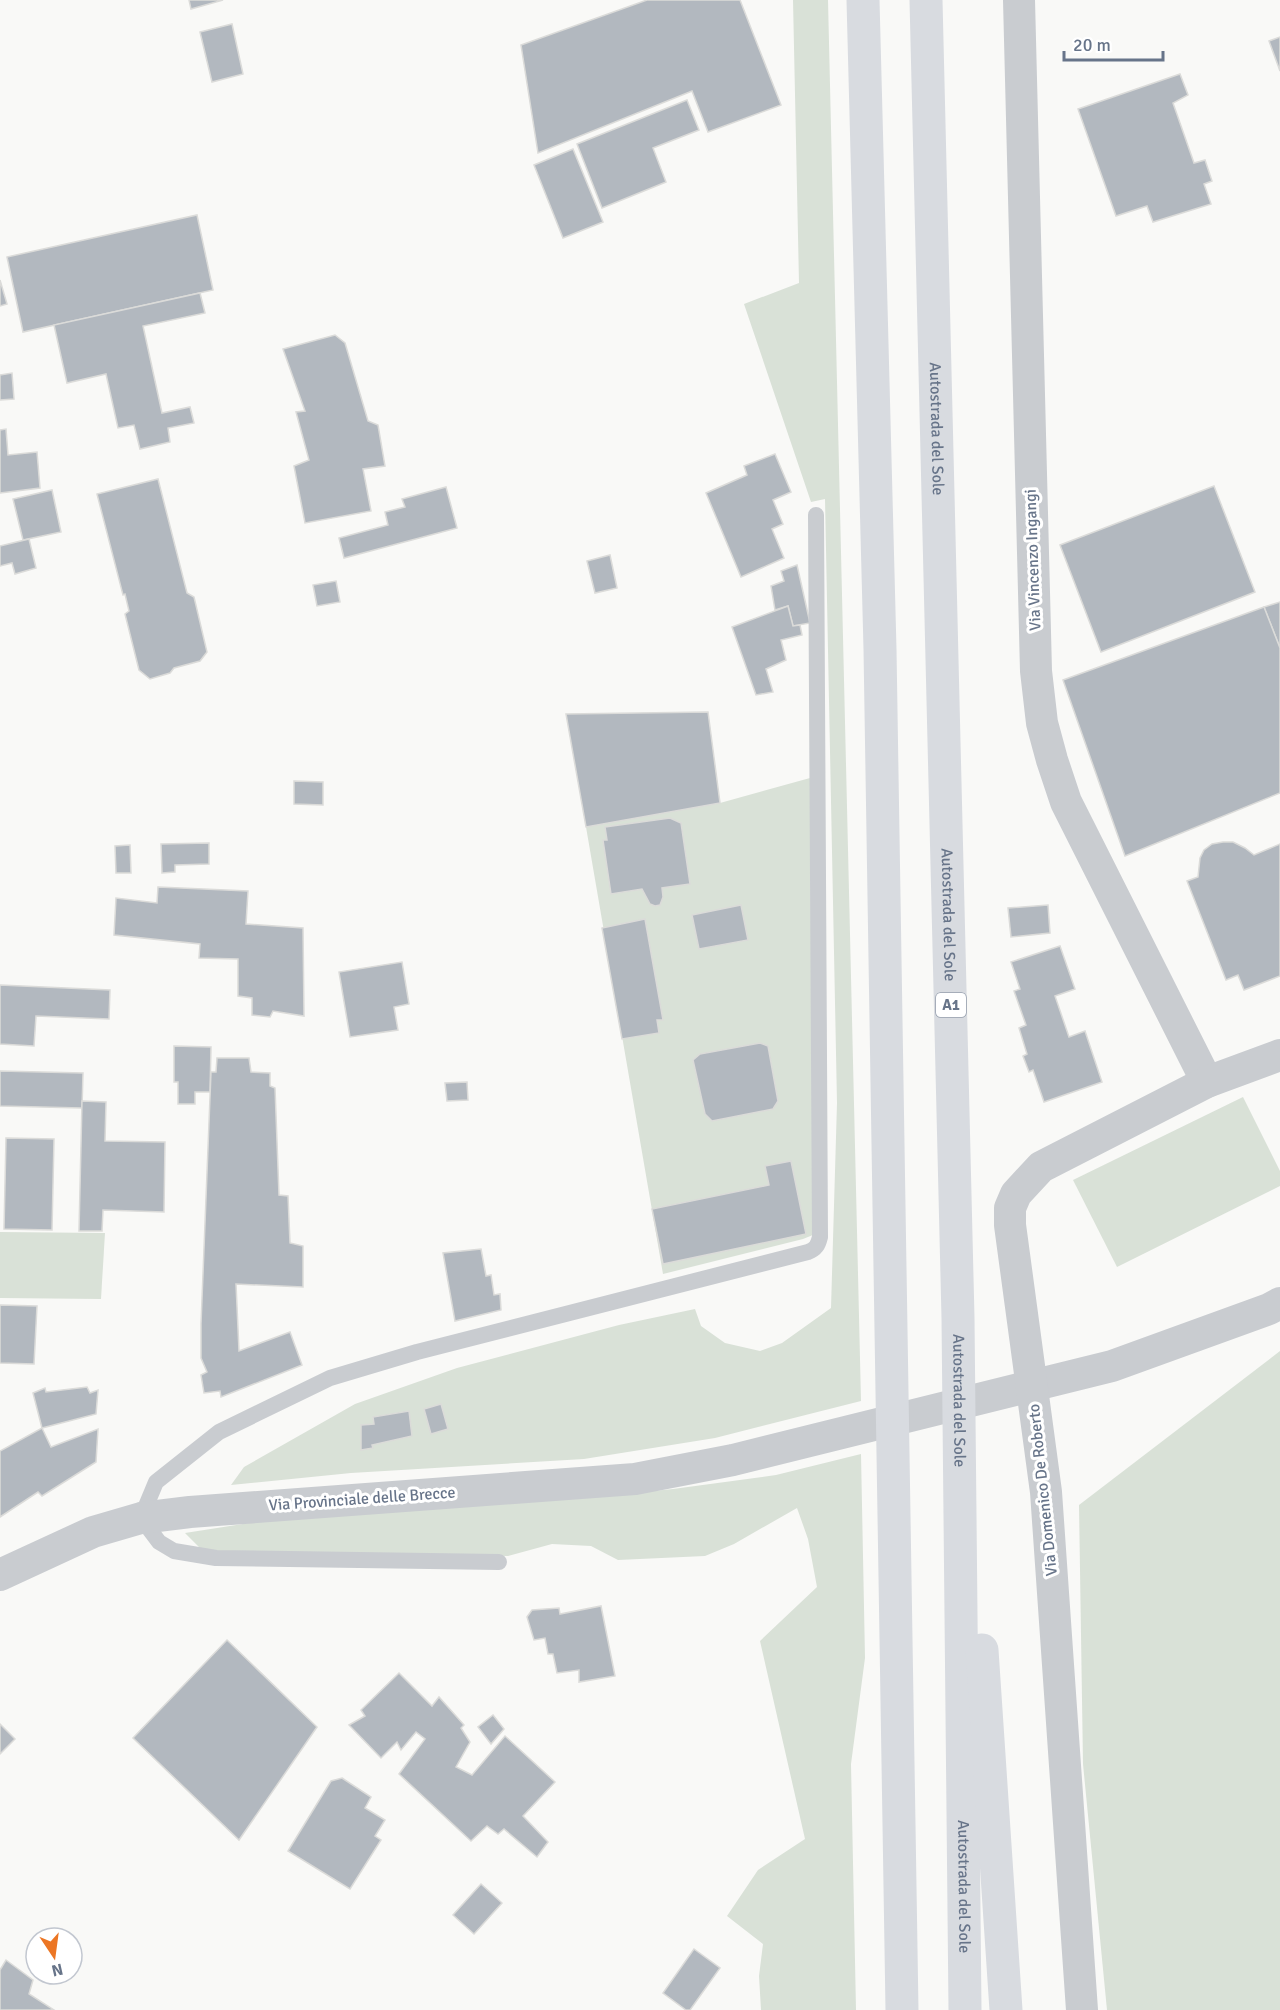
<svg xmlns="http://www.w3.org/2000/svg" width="1280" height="2010" font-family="Signika,sans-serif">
<rect width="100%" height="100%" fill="#f9f9f7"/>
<g fill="#d9e1d7">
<polygon points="793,0 828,0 861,1401 715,1438 584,1459 351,1473 231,1485 244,1467 355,1404 457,1368 619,1325 695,1309 701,1326 725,1343 760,1351 782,1343 831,1308 837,1103 825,499 811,502 744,304 799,283"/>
<polygon points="810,778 813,1235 803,1239 663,1274 586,827 720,803"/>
<polygon points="1243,1097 1280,1171 1280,1186 1117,1267 1073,1180"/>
<polygon points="0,1232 105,1233 101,1299 0,1298"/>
<polygon points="1280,1351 1280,2010 1107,2010 1083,1764 1079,1505"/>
<polygon points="861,1454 865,1658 851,1764 856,2010 761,2010 759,1976 763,1944 727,1916 758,1870 805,1839 760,1641 817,1587 808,1539 797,1508 734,1544 705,1556 618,1560 591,1546 552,1544 508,1556 212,1552 200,1548 185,1533 281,1518 585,1498 673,1489 776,1475"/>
</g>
<g fill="#b2b8bf" stroke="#dbdbd9" stroke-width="1.5">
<polygon points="189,0 223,0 191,9"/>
<polygon points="647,0 740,0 781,105 708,132 692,91 538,153 521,45"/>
<polygon points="232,24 243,74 212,82 200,32"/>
<polygon points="1280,37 1280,71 1269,41"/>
<polygon points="1180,74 1188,95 1173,103 1194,163 1205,160 1212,181 1204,184 1211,204 1153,222 1147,206 1116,216 1078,109"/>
<polygon points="687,100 699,130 653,148 666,182 602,208 577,144"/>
<polygon points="573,149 603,222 563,238 534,165"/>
<polygon points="197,215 213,290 23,332 7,257"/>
<polygon points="0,280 7,304 0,306"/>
<polygon points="200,293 205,313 143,326 162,413 190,407 194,423 168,428 170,442 140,449 134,425 118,428 106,374 67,383 54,325"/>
<polygon points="335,335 345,343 368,421 378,425 385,466 363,469 371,511 305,523 294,466 309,460 296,412 305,411 283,349"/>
<polygon points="12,373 14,399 0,400 0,375"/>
<polygon points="6,429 8,455 37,452 40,488 0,493 0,430"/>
<polygon points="775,454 791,492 773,500 783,524 772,529 784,558 741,577 706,493 747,475 744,466"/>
<polygon points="158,479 187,593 194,597 207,652 200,661 174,668 170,673 150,679 139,670 125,614 129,611 125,594 123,595 97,494"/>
<polygon points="1214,486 1255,592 1101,652 1060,545"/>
<polygon points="446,487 457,528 344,558 339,538 388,525 385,512 405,507 402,499"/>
<polygon points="52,490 61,532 23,540 13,499"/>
<polygon points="29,539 36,568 15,574 12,563 0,566 0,546"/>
<polygon points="610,555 617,588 595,593 587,561"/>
<polygon points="797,565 810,623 793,626 788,606 775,610 771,586 784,581 781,571"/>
<polygon points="336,581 340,602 317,606 313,585"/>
<polygon points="1280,602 1280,648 1264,607"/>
<polygon points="788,606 793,626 800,625 802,635 781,640 786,660 766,669 773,692 756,695 732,627"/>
<polygon points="1264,607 1280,648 1280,793 1125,856 1063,680"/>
<polygon points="708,712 720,803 586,827 566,714"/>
<polygon points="294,781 323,782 323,805 294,804"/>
<polygon points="670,818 681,823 690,884 662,888 663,897 660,905 655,906 650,904 642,889 611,894 603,840 607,840 605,827"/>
<polygon points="1223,842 1233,842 1245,848 1254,855 1280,844 1280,976 1244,990 1238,975 1226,980 1187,881 1198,877 1200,858 1204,850 1212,844"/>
<polygon points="209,843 209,864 175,865 175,872 162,873 161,844"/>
<polygon points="130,845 131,873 116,873 115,846"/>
<polygon points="158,887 248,891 246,924 303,928 304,1016 273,1011 270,1017 252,1015 252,998 238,996 238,959 199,958 200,944 114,935 116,898 157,903"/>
<polygon points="741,905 748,940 699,949 692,915"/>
<polygon points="1048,905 1050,933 1011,937 1008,908"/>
<polygon points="645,919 663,1020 657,1020 659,1033 622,1039 602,928"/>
<polygon points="1060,946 1075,989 1055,996 1069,1037 1085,1031 1102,1082 1044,1102 1033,1070 1029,1072 1023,1056 1027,1054 1019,1028 1026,1025 1014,991 1020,989 1011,962"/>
<polygon points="402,962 409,1004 394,1007 398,1030 350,1037 339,972"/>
<polygon points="0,985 110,990 109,1019 36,1016 34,1046 0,1044"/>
<polygon points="760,1043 768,1046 778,1101 773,1109 712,1121 705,1114 693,1060 700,1054"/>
<polygon points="174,1046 211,1047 210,1092 195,1092 195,1104 178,1104 178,1082 174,1082"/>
<polygon points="217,1058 249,1058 251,1072 270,1073 270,1086 275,1088 279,1195 288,1196 290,1243 303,1246 303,1287 236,1284 239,1351 290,1332 302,1365 221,1397 220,1391 204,1393 201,1375 207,1372 201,1358 201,1324 211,1072 216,1072"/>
<polygon points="0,1071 83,1073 82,1108 0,1106"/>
<polygon points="467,1082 468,1100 447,1101 445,1083"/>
<polygon points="82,1101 106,1102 105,1141 165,1142 164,1212 103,1210 102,1231 79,1231"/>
<polygon points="6,1138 54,1139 52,1230 4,1229"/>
<polygon points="791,1161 806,1234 663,1264 652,1209 769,1185 765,1166"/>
<polygon points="481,1249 486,1276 491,1275 494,1295 500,1294 501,1310 455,1321 443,1253"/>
<polygon points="0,1305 37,1306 34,1364 0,1363"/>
<polygon points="87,1387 90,1393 98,1390 96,1414 42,1428 33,1393 45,1388 46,1392"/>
<polygon points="441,1404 448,1429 431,1434 424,1409"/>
<polygon points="409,1411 412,1436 372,1445 373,1448 361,1450 361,1425 374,1424 373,1417"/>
<polygon points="42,1428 51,1447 98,1429 96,1462 42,1496 38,1492 0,1517 0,1451"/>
<polygon points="601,1606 615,1676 579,1682 579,1670 557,1673 553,1654 548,1654 545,1638 534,1640 527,1617 532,1610 559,1608 560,1614"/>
<polygon points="227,1640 317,1727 239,1840 133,1738"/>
<polygon points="399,1673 432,1706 439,1697 464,1725 461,1728 470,1742 456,1767 472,1775 505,1736 555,1782 523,1816 548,1842 537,1857 504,1829 498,1834 487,1826 471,1841 399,1774 425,1739 416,1732 401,1750 397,1742 381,1758 349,1725 365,1716 361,1710"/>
<polygon points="493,1715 504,1729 491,1744 478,1727"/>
<polygon points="0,1724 15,1739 0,1754"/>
<polygon points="342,1778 371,1797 365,1808 385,1820 375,1836 381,1840 350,1889 288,1851 331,1781"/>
<polygon points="481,1884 502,1903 474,1934 453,1915"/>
<polygon points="694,1949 720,1968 690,2010 686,2010 663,1993"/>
<polygon points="6,1960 33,1980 29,1994 54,2010 0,2010 0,1970"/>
</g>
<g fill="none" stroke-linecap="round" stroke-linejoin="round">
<path stroke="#c9ccd0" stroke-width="16" d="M499,1562L216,1558L174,1551L159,1542L141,1518L156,1482L219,1432L330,1378L417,1352L808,1252C816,1249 818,1245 820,1237L816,515"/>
<g stroke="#c9ccd0" stroke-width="32">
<polyline points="1019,0 1036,671 1042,723 1052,760 1066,802 1207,1082"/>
<polyline points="0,1575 93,1532 141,1518 190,1512 635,1479 733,1460 1112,1366 1269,1309 1280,1303"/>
<polyline points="1082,2010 1046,1492 1010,1225 1010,1208 1016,1194 1041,1167 1207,1082 1280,1055"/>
</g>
<g stroke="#d8dbe0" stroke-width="33">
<polyline points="863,0 880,649 902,2010"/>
<path id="s1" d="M926,0L958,1318L965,2010"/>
<polyline points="982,1650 1006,2010"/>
</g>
</g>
<g text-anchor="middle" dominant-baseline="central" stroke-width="6" stroke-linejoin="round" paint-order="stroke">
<rect fill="#fff" stroke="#959eac" stroke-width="1.5" x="936" y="993" width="30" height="24" rx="4.5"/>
<g font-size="15" font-weight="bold" fill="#677489">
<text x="951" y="1005">A1</text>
</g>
<g font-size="16" fill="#677489" stroke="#fff">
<text stroke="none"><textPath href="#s1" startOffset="429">Autostrada del Sole</textPath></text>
<text transform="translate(1033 560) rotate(-92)">Via Vincenzo Ingangi</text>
<text stroke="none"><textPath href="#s1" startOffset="915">Autostrada del Sole</textPath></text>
<text stroke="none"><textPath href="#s1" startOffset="1401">Autostrada del Sole</textPath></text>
<text transform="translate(1043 1490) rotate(-96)">Via Domenico De Roberto</text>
<text transform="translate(362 1499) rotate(-4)">Via Provinciale delle Brecce</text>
<text stroke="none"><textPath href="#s1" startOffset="1887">Autostrada del Sole</textPath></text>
</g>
</g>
<g transform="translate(54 1956) rotate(167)"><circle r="28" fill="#ffffff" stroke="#c2c7d0" stroke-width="1.5"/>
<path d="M0-4.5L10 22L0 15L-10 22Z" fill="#ec7624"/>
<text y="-9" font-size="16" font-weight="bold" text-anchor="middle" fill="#677489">N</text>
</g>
<path d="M1064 51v9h99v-9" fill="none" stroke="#677489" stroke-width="3"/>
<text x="1073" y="51" font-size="18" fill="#677489" stroke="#ffffff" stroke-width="4.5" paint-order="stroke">20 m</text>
</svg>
